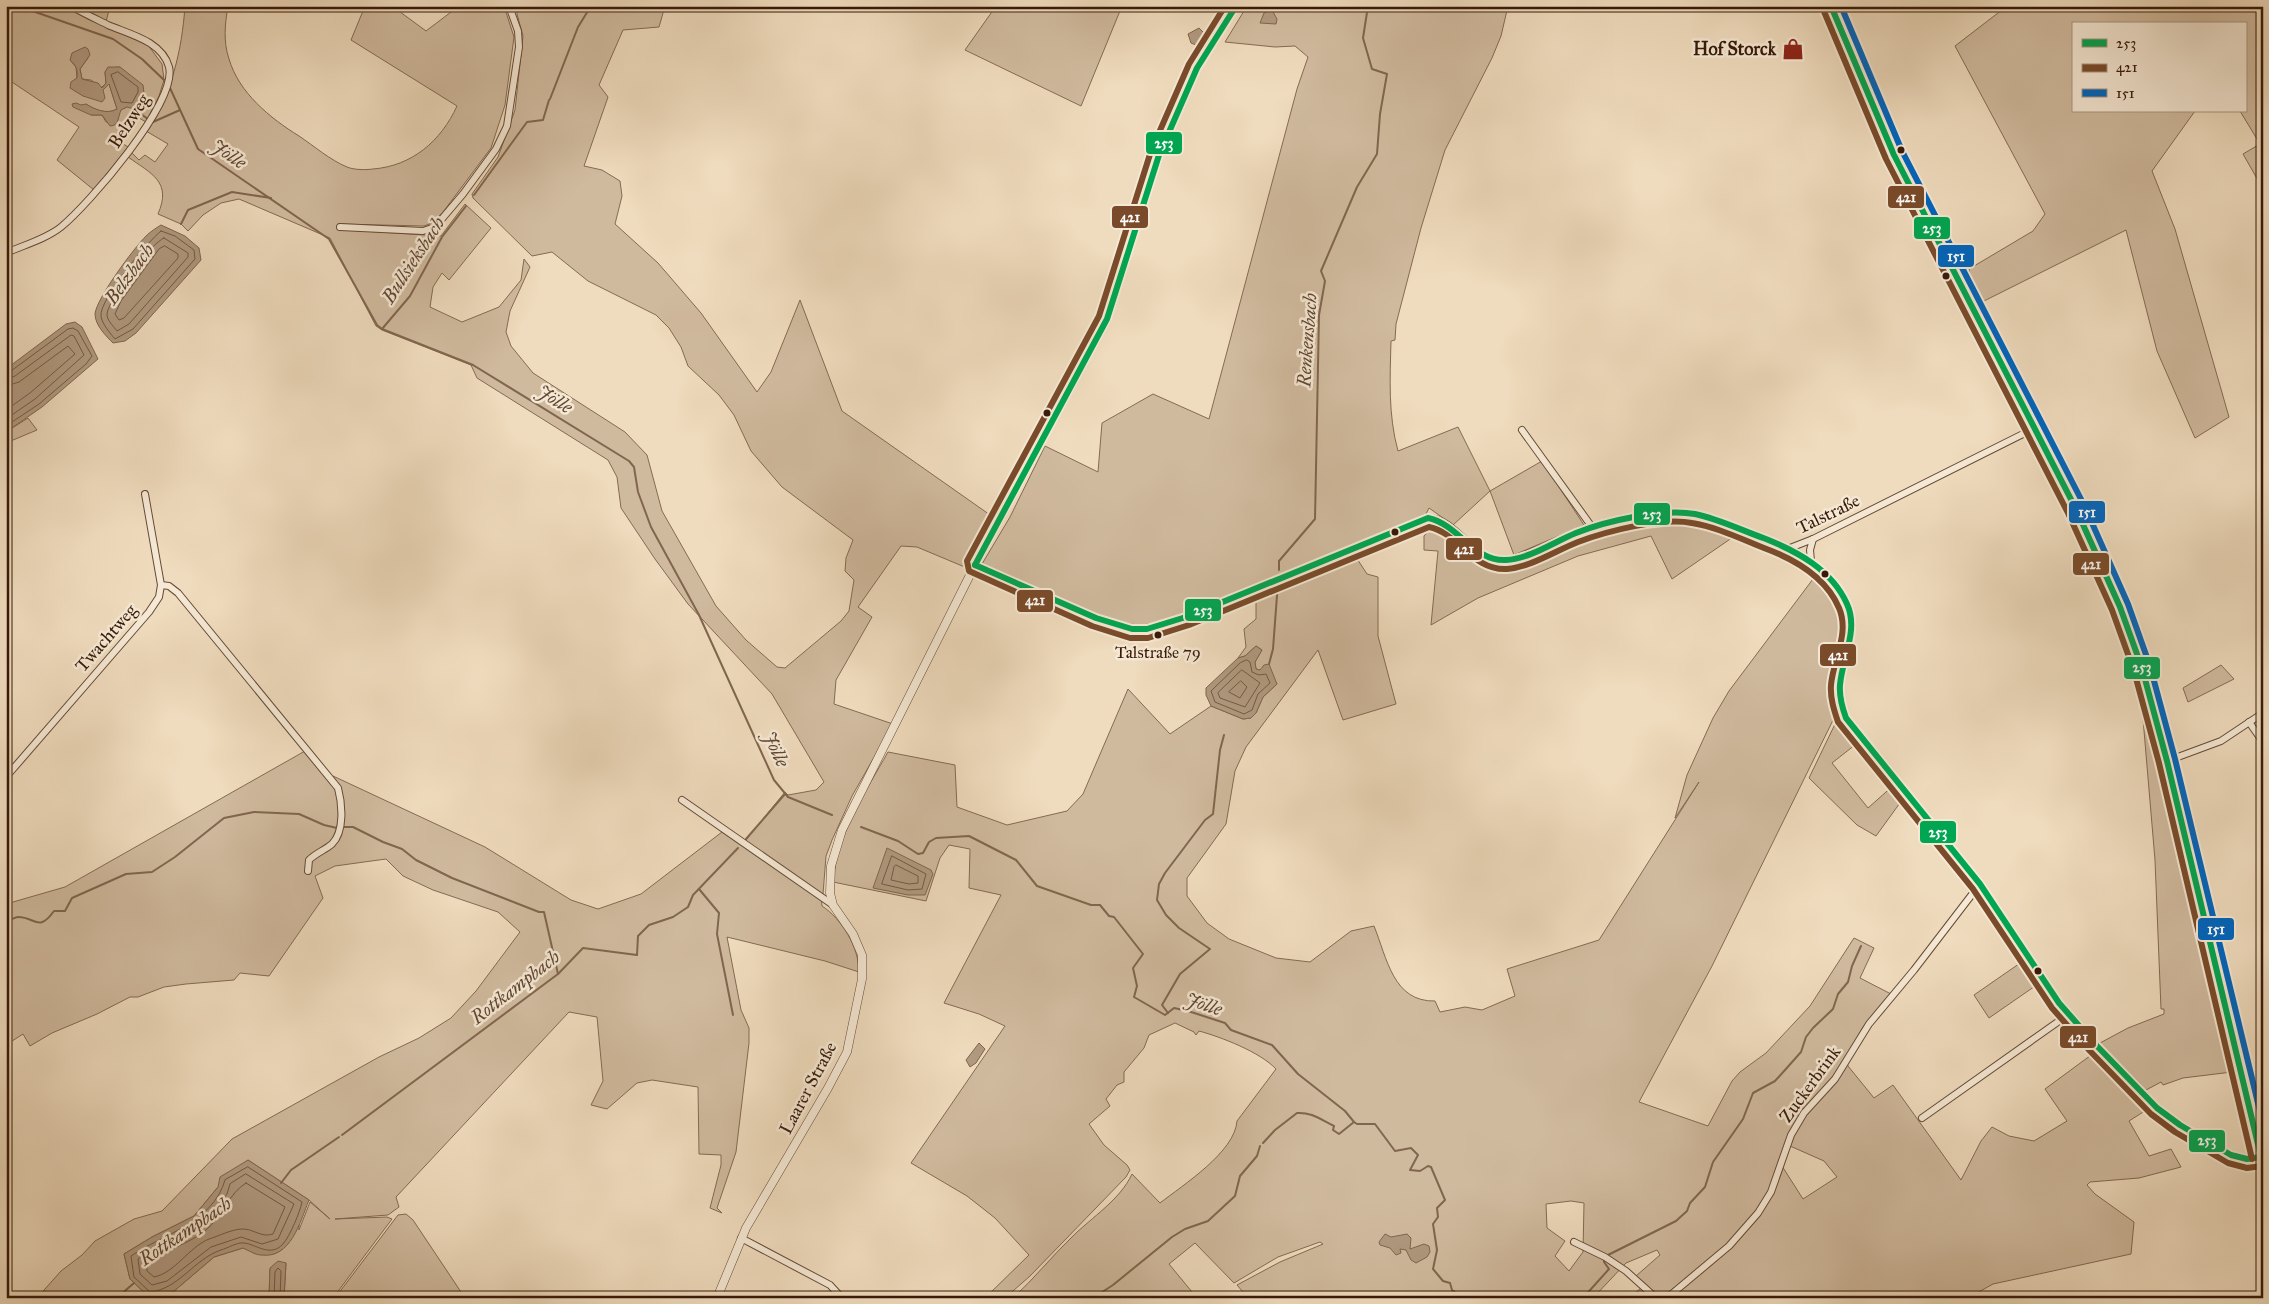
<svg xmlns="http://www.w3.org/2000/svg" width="2269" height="1304" font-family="'IM FELL Great Primer',serif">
<rect width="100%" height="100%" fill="#efdbbd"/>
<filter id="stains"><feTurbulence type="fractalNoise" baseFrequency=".004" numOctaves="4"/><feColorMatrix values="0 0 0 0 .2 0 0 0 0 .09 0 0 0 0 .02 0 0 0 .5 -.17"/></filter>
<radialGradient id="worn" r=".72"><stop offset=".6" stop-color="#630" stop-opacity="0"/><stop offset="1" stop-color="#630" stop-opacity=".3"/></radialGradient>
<g fill="#d0ba9e" stroke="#846a53" fill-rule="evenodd">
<path d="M6,6H64L148,45L162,64L164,80L159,96L146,122L139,118L127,125L114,138L128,147L94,190L57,160L79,127L6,78ZM88,58L80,69L82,79L91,80L101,88L106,83L105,72L108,68L120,67L127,107L120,110L117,123L106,122L102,115H91L86,104C94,110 107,115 117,109L109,84L103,90L77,78L76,67L70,60Z"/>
<polygon points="79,6 110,6 106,22 79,8"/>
<path d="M185,6H228C225,24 223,41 229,59C239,93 270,118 299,136C314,146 330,160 347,167C354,170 366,170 373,169C412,166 441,141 457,106L351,40L365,6H392L426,31L459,6H504L514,37L505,105L491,148L443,212L432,223L424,226L338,224L347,230L441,236L465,204L491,228L449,280L442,273L433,287L430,307L462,322L499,307L521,280L524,259L530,267L510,311L506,332L511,346L533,373L625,432L647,455L662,511L716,606L746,640L777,667L785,668L841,621L849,611L854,580L845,571L846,558L853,540L782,487L751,451L734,415L719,395L688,366L681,347L669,328L656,315L588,281L552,252L532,256L473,198L472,194L498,157L515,110L523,36L517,14L518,6H665L659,27L623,30L599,85L608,97L584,166L602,170L620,181L622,196L615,224L658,263L701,313L757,392L771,372L800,300L842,411L993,517L967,568L917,547L901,546L858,607L872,617L836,680L834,704L893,724L852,796L832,840L826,856L823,894L821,897L822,906C842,919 859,948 859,972L825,961L727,937L741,1010L749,1028V1043L736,1152L717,1208L722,1213L710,1208L721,1165V1155L699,1154L698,1087L652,1080L637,1083L607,1109L591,1105L603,1081L597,1017L569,1012L396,1197L399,1207L388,1215L335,1219L387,1217L392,1219L333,1298H284L286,1263L270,1269L269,1298H37L61,1271L82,1255L95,1241L134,1219L162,1211L232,1139L379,1057L419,1038L451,1018L476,991L520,932L498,912L433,890L403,876L386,859L335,866L315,876L323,898L269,976L240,973L234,980L186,984L164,987L138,997H130L97,1014L52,1033L30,1046L23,1034L6,1045V904L65,887L305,751L330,780L333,776L485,847L571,900L598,909L641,894L722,832L773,867L787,871L745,841L785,792L788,795L816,790L824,782L772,694L688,604L655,559L621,508L617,477L608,460L477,378L471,365L382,330L376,326L330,238L239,199L221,203L203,215L188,231L181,224L158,214C172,182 152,174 128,157L132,153L139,160L145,155L155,162L168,144L146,131C172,95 182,49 185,6ZM248,1160L309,1200L330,1219L310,1202L299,1230V1224C283,1254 276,1262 243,1248L214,1257L173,1292L149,1297L130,1279L124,1254L152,1237L194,1216L218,1187Z"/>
<polygon points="996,6 1122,6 1081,106 965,50"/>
<path d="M1247,6H1349L1369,11L1370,6H1508L1501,36L1492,58L1445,150L1421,228L1396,324L1395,340L1391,341C1390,378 1388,415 1398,451L1458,427L1490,491L1542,461L1584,525L1514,555L1490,491L1453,525L1429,508L1426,514L1182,616C1166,621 1147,627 1129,624C1086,617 1024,583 982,564L1010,517L1045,446L1098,472L1102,423L1153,394L1209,419L1297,89L1308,57L1295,46L1275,47L1225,42Z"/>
<polygon points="2007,6 2263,6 2263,189 2243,154 2260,144 2240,111 2245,111 2245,24 2073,24 2073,111 2195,111 2152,171 2175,229 2229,417 2195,438 2157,351 2126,230 1982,302 1971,282 1969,269 2033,231 2045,214 1955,46"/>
<polygon points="28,418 37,430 6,443 6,432"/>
<polygon points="1667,517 1688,517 1739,533 1672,579 1651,536 1578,556 1478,598 1431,625 1438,551 1424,550 1424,536 1435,523 1445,527 1484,560 1500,563 1518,561 1563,542 1597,531"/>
<path d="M1352,551L1367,574L1378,577V636L1396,704L1343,720L1318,650L1246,747L1235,771L1226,824L1187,878V896L1207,923L1229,939L1276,958L1310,962L1351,931L1374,926C1387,958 1393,1002 1435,1001L1440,1012L1465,1007L1482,1010L1515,996L1507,969L1599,940L1699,782L1675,818L1687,775L1713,718L1729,691L1819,571C1830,584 1845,598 1849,616C1855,645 1829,671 1839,708L1712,966L1639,1102L1708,1126L1732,1081L1740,1072L1766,1053L1810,1006L1854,938L1874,948L1860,978L1891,994L1863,1027L1846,1058L1848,1066L1874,1098L1893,1085L1961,1180L1981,1141L1992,1127L2009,1136L2034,1141L2067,1121L2045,1089L2098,1050L2151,1107L2129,1121L2149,1156L2171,1149L2181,1167L2139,1178L2090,1182L2087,1185L2095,1194L2134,1222L2131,1254L1993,1284L1968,1298H1678L1676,1293L1670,1298H1629L1641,1288L1636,1276L1660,1255L1657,1250L1626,1263L1593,1298H1248L1237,1285L1280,1262L1323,1244L1320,1242L1278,1257L1234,1283L1195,1243L1169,1264L1197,1298H1013C1034,1279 1051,1257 1072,1237C1092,1217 1120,1200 1132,1174L1160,1203C1183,1185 1235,1152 1237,1121L1276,1069C1260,1052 1221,1037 1199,1031L1196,1035L1194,1032L1175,1023L1149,1035L1144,1048L1124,1072V1082L1117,1085L1106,1099L1110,1106L1089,1124L1104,1145L1127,1165L1130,1170L1126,1177L1030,1276L1005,1298H985L1029,1255L995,1218L967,1196L911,1163L1005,1026L979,1014L944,1003L1001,895L969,888L970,849L949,845L940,858L926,901L833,882C837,834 865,793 888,752L955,765L957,807L1007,825L1067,811L1083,794L1128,689L1170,734L1211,706L1243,719L1251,718L1256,713L1263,697L1277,684L1271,674L1256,669L1255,662L1262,650L1256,646L1245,656L1238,658L1246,647L1244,629L1256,619V590ZM1790,1146L1824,1161L1837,1177L1803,1199L1782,1166ZM1571,1201L1584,1203L1583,1252L1569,1271L1555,1256L1565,1241L1547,1228L1546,1204Z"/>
<polygon points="2221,665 2234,679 2188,702 2183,688"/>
<polygon points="2142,707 2232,1072 2183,1078 2163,1085 2161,1082 2146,1090 2100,1043 2128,1028 2164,1014 2164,1009 2161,1009 2155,860"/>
<polygon points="1842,717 1860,741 1832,763 1868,808 1895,784 1905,796 1876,836 1857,825 1809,778 1837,720"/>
<polygon points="2026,959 2041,982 1989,1018 1974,995"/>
<polygon points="406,1214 413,1220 465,1298 335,1298 398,1215"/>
</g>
<g fill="#b0997f" stroke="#80664f">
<polygon points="1272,10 1277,19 1276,24 1260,23 1264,13"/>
<polygon points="1199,28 1205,34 1196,45 1191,43 1188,34"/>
<path d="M85,47L88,49L90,55L80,69L82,79L98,83L102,88L106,83L105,72L108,67H120L143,85L144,93L134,109L127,107L121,110C118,117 119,126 110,126L102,115H91L73,107L72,104L76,103L81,105L86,104C94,109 107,115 117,109L109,84L103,90L105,98L102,102L83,96L70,88L71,82L77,78C78,69 76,66 70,60L72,53Z"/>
<path d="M161,225L185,236L199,248L201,260L136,333L125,341L113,343C106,336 95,325 95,314C96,299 134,248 146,236C150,232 156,228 161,225Z"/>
<polygon points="75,322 82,327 98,359 42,407 6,432 6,369 66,324"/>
<polygon points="1256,646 1262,650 1255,662 1256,669 1260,670 1264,665 1269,664 1277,684 1263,697 1256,713 1251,718 1243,719 1211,706 1206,695 1206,688 1238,658 1245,656"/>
<polygon points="887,848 931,870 933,874 925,895 908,895 873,888"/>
<polygon points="979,1043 985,1049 976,1063 970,1067 966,1060"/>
<path d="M248,1160L309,1200C300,1222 291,1259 261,1255C255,1255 248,1250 243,1248L214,1257L173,1292L149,1297L130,1279L124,1254L152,1237L194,1216L218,1187L220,1177Z"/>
<polygon points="1385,1234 1391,1237 1407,1234 1411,1238 1410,1249 1424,1244 1429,1246 1430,1252 1427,1257 1416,1263 1411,1260 1406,1250 1400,1249 1401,1253 1396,1255 1390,1248 1380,1245 1379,1242"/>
<polygon points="278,1261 286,1263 284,1298 269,1298 270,1268"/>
</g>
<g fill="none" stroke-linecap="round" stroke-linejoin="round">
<g stroke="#745a44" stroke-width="1">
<polygon points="118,72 138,87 138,92 132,103 121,102 111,75"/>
<path d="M161,231L175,236L194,250L195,259L133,329L115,339C110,333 102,324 101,316C99,300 148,241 161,231Z"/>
<path d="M164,238L188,253V257L129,324L117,331C114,327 107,320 107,315C106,302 152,242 164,238Z"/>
<polygon points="165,246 178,254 178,258 124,318 119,320 115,314 121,301 159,249"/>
<polyline points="6,372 11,371 68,329 73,328 78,331 92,356 86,364 39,404 6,426"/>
<polyline points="6,379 15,376 71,335 74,336 84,355 35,399 6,419"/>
<polyline points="6,386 19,382 68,346 75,354 30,393 6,410"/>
<polygon points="1247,660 1250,662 1252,672 1259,675 1266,674 1270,683 1258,694 1252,710 1244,714 1215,702 1211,691 1240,663"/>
<polygon points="1242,670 1260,683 1245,707 1220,698 1218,693"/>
<polygon points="1241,681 1247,687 1240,698 1229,692"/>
<polygon points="892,856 926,874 922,889 908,890 882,884"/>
<polygon points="896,865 918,876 918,883 909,884 891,880 894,867"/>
<path d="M248,1167L302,1202C300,1212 290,1236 283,1244C270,1258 256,1244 244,1243C237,1242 228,1248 221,1250C194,1259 179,1289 150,1292L134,1277L131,1256C163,1234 213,1223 225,1180Z"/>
<polygon points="246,1174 294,1204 278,1239 262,1244 241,1237 211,1247 167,1281 152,1285 140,1274 138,1259 157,1246 201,1225 227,1194 230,1184"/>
<path d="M246,1183L285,1207L273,1234C261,1238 254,1229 243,1229C232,1229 219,1236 209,1239C189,1247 175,1273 154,1277L147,1271V1262C165,1250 189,1244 206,1230C222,1217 229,1193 246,1183Z"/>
<polyline points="274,1298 275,1272 278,1268 281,1271 280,1298"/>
</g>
<g stroke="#80664f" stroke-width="2">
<polyline points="18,6 113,39 142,59 164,80"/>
<polyline points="170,88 198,149 329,239 377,325 382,329 473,365 629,461 634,467 638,492 651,527 699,615 774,780 788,797 832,815"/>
<polyline points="550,99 578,27 591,6"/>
<polyline points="134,109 148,119"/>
<polyline points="153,122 180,110"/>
<polyline points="474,195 527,122 543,120 549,100"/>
<polyline points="181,224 188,210 232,192 271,198"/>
<polyline points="382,329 410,296 442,237 466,206"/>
<polyline points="1279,570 1279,561 1315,519 1319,315 1325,281 1321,271 1357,187 1377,154 1380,114 1387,74 1372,69 1363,38 1368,6"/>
<polyline points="1269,664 1273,649 1278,582"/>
<polyline points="342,827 353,827 383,842 402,849 416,860 452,878 539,912 544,912 558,974"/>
<polyline points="861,827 898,841 918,854 923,853 929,842 936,838 969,836 1016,860 1037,886 1091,905 1100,905 1109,916 1114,917 1143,954 1133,968 1137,986 1134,997 1165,1015 1174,1008 1188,1011 1225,1023 1231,1030 1272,1045 1298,1074 1345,1111 1354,1122 1357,1124 1375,1124 1395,1151 1411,1148 1418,1155 1410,1170 1420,1171 1428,1166 1431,1167 1445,1200 1437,1208 1438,1217 1433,1224 1437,1250 1433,1269 1443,1281 1450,1283 1452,1290 1463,1298"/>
<polyline points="746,839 785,794"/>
<polyline points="699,889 719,913 717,934 733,1015"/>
<path d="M6,922C9,921 15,917 18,917C36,917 38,933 54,911H65L72,898L126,874L152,872L175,857L224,818L254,812L299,814L324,825L337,828"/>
<polyline points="1168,1013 1162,1005 1180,974 1210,949 1179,928 1166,915 1157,900 1159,884 1165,873 1205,820 1213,814 1220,750 1224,735"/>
<polyline points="342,1135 558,974 583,948 637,955 638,936 649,925 673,917 688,907 693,895 738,848"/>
<path d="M1263,1143L1275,1130L1297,1113C1312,1112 1321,1120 1334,1126L1333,1130L1339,1134L1354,1122"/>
<polyline points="281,1183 291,1170 339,1137"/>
<polyline points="1608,1255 1676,1221 1687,1211 1690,1203 1705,1187 1713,1162 1743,1119 1753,1093 1775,1081 1785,1070 1801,1052 1806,1037 1813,1028 1833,1009 1838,994 1848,982 1852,966 1861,946"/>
<polyline points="119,1296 134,1283"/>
<polyline points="1093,1298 1113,1285 1172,1237 1185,1229 1208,1221 1235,1196 1240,1176 1257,1156 1260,1146"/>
<polyline points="1583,1298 1609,1269 1604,1262 1604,1258"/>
</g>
<g stroke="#654a35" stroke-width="8">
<g id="minor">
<polyline points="340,227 423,231 435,227 463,194 496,149 507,126 519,47 518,31 509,6"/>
<path d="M6,253C24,245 46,239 61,227C88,205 178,102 169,67C162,41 129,34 108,25C96,19 83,13 71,6"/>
<polyline points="1522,430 1592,527"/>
<polyline points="1790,548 1813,539 2035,428"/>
<polyline points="1811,561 1810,550 1813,539"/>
<path d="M975,565L1096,618L1132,629H1147L1186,617L1428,518C1457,518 1473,563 1506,560C1528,557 1566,535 1591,528C1612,522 1667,511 1688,513C1705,515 1722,523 1738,529C1782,545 1826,559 1847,604C1864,640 1825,674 1846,718L1980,884L2059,1003L2096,1045L2157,1108L2180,1125L2231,1155L2247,1159L2261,1157"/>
<path d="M161,585L169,586L178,593L338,788C342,803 345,831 332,844C325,850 316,853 309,860L308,871"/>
<polyline points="2249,722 2263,742"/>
<polyline points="2167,761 2221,741 2263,713"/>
<polyline points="6,777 149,612 159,597 161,585 145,494"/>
<polyline points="682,800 833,905"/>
<polyline points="2244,1084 2263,1078"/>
<polyline points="1922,1118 2069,1014"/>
<polyline points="741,1238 830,1285 842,1298"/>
<polyline points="1574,1242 1605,1257 1626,1271 1656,1298"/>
<polyline points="1667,1298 1729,1246 1758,1213 1771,1192 1791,1135 1804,1113 1835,1079 1869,1024 1914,970 1980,884"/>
</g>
</g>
<g stroke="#654a35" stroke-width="9">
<polyline id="tertiary" points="717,1298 746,1228 828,1088 847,1052 862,979 862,955 853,934 833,905 830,893 831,866 842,830 975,565 1107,319 1159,155 1197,68 1216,36 1236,6"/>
</g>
<g stroke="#371a08" stroke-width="11">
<polyline id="secondary" points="1831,6 1894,155 2076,509 2120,607 2142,668 2167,761 2263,1163"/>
</g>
<use href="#minor" stroke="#f5e8d4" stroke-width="6"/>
<use href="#tertiary" stroke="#f5e8d4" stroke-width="8"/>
<use href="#secondary" stroke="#f5e8d4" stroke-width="9"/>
<g stroke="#f5e8d4" stroke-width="10">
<g id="bus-1">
<path d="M975,565L1096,618L1132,629H1147L1186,617L1428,518C1458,524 1474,562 1506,560C1529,559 1554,542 1576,533C1606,521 1663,508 1695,514C1719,519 1743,531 1766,539C1798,552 1832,570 1847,604C1859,630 1842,658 1840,685C1839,697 1842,707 1846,718L1980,884L2059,1003L2096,1045L2157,1108L2180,1125L2231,1155L2247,1159L2261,1157L2167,761L2142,668L2120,607L2076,509L1894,155L1831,6"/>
<polyline points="975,565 1107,319 1159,155 1197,68 1236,6"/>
</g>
</g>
<g stroke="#f5e8d4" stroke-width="10">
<g id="bus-2">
<path d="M1225,6L1189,64L1151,151L1099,316L967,561L969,571L1092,626L1130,638H1148L1189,625L1429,527C1459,533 1472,571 1507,569C1531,567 1555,551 1578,542C1607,531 1662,517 1692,523C1717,527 1741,539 1764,548C1794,559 1826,577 1839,608C1850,633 1833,660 1831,685C1830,698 1834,710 1838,722L1973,889L2052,1008L2090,1051L2151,1114L2175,1132L2228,1163L2247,1168L2262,1166"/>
<polyline points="1823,9 1886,159 2068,513 2112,610 2134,671 2159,763 2252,1159"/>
</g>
</g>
<g stroke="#f5e8d4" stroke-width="10">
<polyline id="bus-3" points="1841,6 1902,151 2084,505 2128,604 2150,666 2175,759 2263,1124"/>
</g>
<use href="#bus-1" stroke="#00a651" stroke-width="6"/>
<use href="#bus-2" stroke="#7a4b2a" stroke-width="6"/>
<use href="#bus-3" stroke="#0065bd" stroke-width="6"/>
</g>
<defs>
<g id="shop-bare" transform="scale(1.725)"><path d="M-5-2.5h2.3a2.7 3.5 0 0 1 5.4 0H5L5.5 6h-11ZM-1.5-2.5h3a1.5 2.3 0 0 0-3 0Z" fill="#8f2418" stroke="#f5e8d4" stroke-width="2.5" paint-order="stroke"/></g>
</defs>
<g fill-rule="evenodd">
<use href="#shop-bare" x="1793" y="49"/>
</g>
<g fill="#371a08" stroke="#f5e8d4" stroke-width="2">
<circle cx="1901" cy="150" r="4.5"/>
<circle cx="1946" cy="276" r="4.5"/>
<circle cx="1047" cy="413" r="4.5"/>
<circle cx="1395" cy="532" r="4.5"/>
<circle cx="1825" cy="574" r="4.5"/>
<circle cx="1158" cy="635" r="4.5"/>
<circle cx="2038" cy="971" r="4.5"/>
</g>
<g text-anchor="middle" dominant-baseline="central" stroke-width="5" stroke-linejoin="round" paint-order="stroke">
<g font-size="17" fill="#371a08" stroke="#f5e8d4">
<text x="1158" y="652">Talstraße 79</text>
</g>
<g font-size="18" font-weight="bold" fill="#371a08" stroke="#f5e8d4" text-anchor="end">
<text x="1776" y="49">Hof Storck</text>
</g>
<g font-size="18" fill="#371a08" stroke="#f5e8d4">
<text transform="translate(129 121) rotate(-57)">Belzweg</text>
<text transform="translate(1828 514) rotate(-26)">Talstraße</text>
<text transform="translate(106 638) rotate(-49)">Twachtweg</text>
<text transform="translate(1810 1084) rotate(-54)">Zuckerbrink</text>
<text transform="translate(808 1088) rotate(-62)">Laarer Straße</text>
</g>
<g font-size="19" font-style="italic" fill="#614632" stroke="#f5e8d4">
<text transform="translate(229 154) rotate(34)">Jölle</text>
<text transform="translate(413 260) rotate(-57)">Bullsieksbach</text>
<text transform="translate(129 274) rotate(-54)">Belzbach</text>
<text transform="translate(1307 340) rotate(-86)">Renkensbach</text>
<text transform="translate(555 399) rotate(32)">Jölle</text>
<text transform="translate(776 749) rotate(65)">Jölle</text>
<text transform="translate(515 987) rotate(-38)">Rottkampbach</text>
<text transform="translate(1204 1004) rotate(18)">Jölle</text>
<text transform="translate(185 1231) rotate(-34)">Rottkampbach</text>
</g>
</g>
<g stroke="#f5e8d4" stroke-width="2">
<rect x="1145" y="131" width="38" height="24" rx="5" fill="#00a651"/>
<rect x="1887" y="185" width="38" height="24" rx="5" fill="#7a4b2a"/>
<rect x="1111" y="205" width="38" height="24" rx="5" fill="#7a4b2a"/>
<rect x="1913" y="216" width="38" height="24" rx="5" fill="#00a651"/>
<rect x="1937" y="244" width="38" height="24" rx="5" fill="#0065bd"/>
<rect x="2068" y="500" width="38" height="24" rx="5" fill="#0065bd"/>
<rect x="1633" y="502" width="38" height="24" rx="5" fill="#00a651"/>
<rect x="1445" y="537" width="38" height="24" rx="5" fill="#7a4b2a"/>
<rect x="2072" y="552" width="38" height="24" rx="5" fill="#7a4b2a"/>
<rect x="1016" y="589" width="38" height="24" rx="5" fill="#7a4b2a"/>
<rect x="1184" y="598" width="38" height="24" rx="5" fill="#00a651"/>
<rect x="1819" y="643" width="38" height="24" rx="5" fill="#7a4b2a"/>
<rect x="2123" y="656" width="38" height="24" rx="5" fill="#00a651"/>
<rect x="1919" y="820" width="38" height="24" rx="5" fill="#00a651"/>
<rect x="2197" y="917" width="38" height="24" rx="5" fill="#0065bd"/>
<rect x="2059" y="1025" width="38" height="24" rx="5" fill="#7a4b2a"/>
<rect x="2188" y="1129" width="38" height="24" rx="5" fill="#00a651"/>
</g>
<g font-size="14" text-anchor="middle" font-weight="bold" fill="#fff">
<text x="1164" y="148">253</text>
<text x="1906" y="202">421</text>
<text x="1130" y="222">421</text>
<text x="1932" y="233">253</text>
<text x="1956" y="261">151</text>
<text x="2087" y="517">151</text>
<text x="1652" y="519">253</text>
<text x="1464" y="554">421</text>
<text x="2091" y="569">421</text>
<text x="1035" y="605">421</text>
<text x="1203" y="615">253</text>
<text x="1838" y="660">421</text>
<text x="2142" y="672">253</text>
<text x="1938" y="837">253</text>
<text x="2216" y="934">151</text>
<text x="2078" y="1042">421</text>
<text x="2207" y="1145">253</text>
</g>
<rect width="2269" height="1304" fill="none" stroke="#efdbbd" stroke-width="25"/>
<rect x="8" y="8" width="2254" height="1289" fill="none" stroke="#371a08" stroke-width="2.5"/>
<rect x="12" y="12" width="2244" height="1279" fill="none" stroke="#371a08"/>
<rect x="2072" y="22" width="175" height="90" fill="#f5e8d4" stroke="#a99682"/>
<rect x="2082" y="39" width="25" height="8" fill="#00a651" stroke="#a99682"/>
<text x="2116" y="48" font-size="15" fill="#371a08">253</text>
<rect x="2082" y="64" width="25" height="8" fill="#7a4b2a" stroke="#a99682"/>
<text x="2116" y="72" font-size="15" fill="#371a08">421</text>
<rect x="2082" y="89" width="25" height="8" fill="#0065bd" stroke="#a99682"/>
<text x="2116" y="98" font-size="15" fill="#371a08">151</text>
<rect width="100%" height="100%" filter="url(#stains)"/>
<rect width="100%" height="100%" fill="url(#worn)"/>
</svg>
